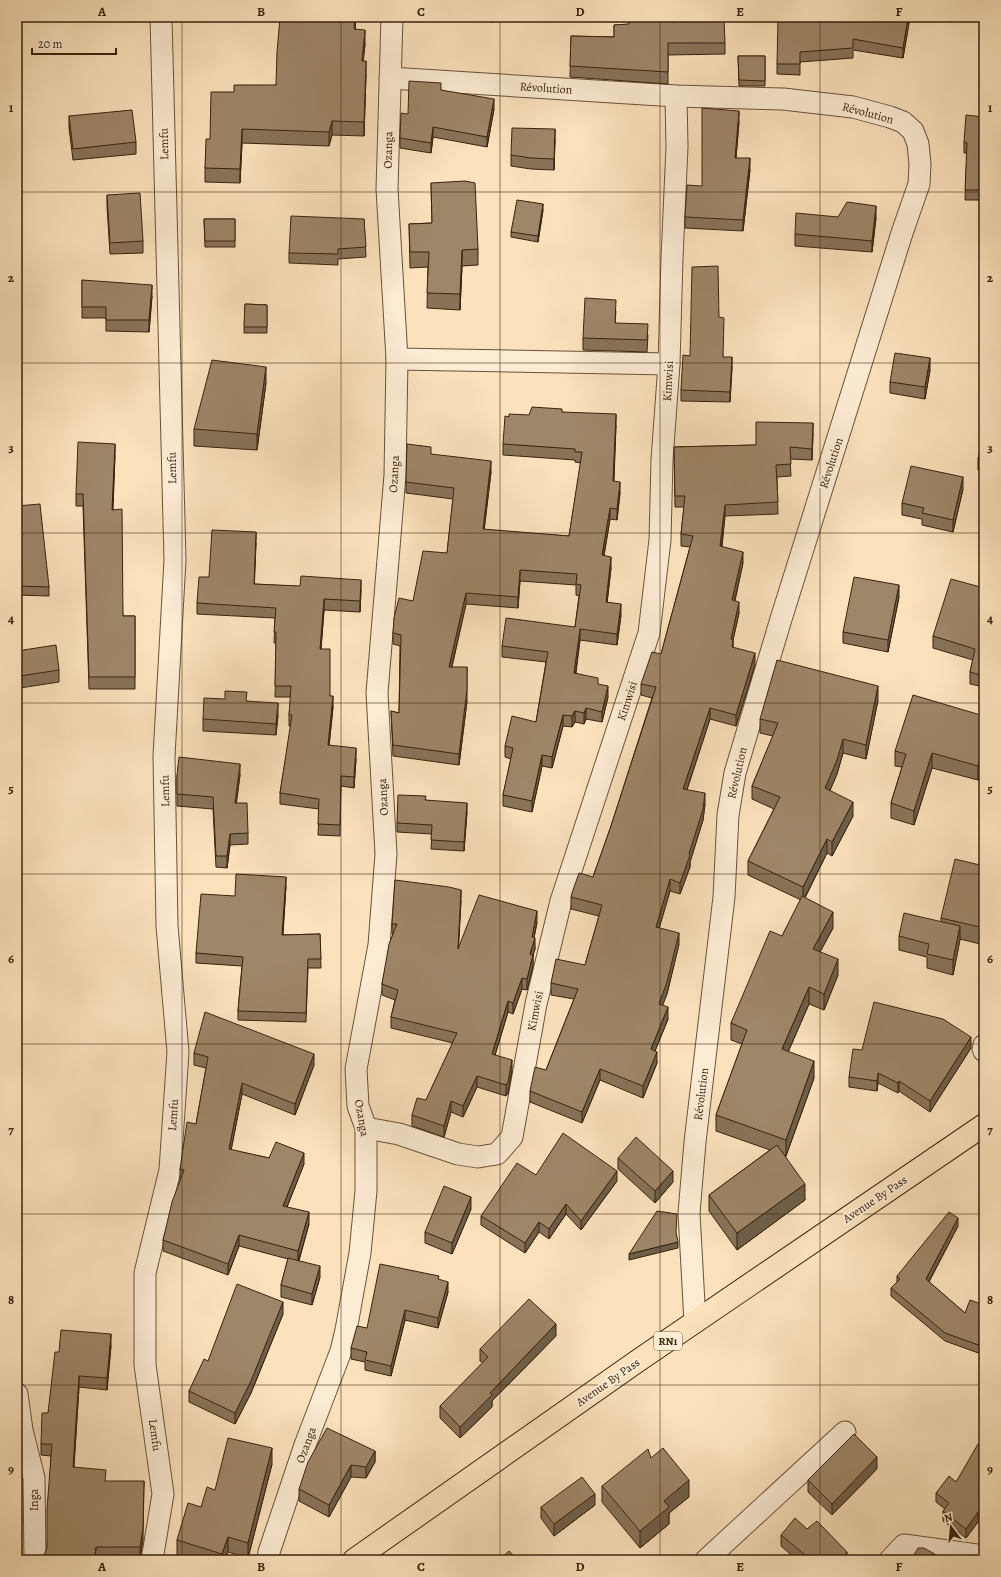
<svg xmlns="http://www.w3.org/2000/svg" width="1001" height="1577" font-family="Alegreya,serif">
<rect width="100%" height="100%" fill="#fbe2bd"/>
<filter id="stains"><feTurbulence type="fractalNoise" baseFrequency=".005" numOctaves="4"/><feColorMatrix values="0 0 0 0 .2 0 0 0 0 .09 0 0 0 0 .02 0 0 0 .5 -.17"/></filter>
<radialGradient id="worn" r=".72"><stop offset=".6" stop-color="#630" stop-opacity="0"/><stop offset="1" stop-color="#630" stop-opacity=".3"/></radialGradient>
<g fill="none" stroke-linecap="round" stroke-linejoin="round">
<g stroke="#6a5238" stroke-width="23">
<g id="minor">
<polyline points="390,78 676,96 783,99 853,107 890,117 903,122 913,131 918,144 920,164 919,184 902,233 781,619 735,773 728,815 724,897 695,1142 689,1213 695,1322"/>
<polyline points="397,359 669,364"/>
<polyline points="984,1045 983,1049 984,1051"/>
<polyline points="366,1128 399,1134 458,1154 478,1157 497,1154 512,1137 536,1004 561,901 649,633 660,540 662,460 669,364 672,258 677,147 676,96"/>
<polyline points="17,1394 22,1430 34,1478 35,1560"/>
<polyline points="152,1560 163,1494 145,1365 145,1273 170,1170 178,1052 167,926 164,756 175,560 161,17"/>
<polyline points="268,1560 269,1552 305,1445 341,1351 346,1330 360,1253 366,1191 366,1128 358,1106 356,1069 379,945 386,854 377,693 395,475 397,359 387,189 392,17"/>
<polyline points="706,1560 845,1432"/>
<polyline points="890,1560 904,1545 984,1556"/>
</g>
</g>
<g stroke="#39220c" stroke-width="24">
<polyline id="trunk" points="354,1560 639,1360 984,1125"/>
</g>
<use href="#minor" stroke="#fcecd4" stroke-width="21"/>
<use href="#trunk" stroke="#fbe2bd" stroke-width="22"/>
</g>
<g fill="#887359" stroke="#39220c">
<polygon points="356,17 355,29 365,44 363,61 366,75 364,136 332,135 329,146 242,143 240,183 205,182 205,168 210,139 234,92 276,85"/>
<polygon points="491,17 523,17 492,22"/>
<polygon points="526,17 560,17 560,18"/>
<polygon points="790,17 910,17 903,58 853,50 853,58 800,62 800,75 777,74 777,64"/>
<polygon points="671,22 725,43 725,54 668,55 668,84 570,77 571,36 614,37 614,25"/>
<polygon points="738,56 765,56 765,86 739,86"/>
<polygon points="441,90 494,109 487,147 433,137 431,153 400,148 400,138 408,114"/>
<polygon points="69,116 136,142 136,154 73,160 69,128"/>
<polygon points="984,117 984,200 965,200 967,153 964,153 964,142"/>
<polygon points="739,122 736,158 750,170 743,231 685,228 685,217 702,186"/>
<rect x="17" y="127" width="4" height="29"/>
<polygon points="555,140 554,170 531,169 511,166 511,155"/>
<polygon points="431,183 478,249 478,265 462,266 460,310 427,308 428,267 410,268 409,224 432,223"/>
<polygon points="107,195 143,241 143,253 110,254 107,206"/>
<polygon points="543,210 538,242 511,237 511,232"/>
<polygon points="838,217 876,218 872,252 795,246 795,234"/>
<polygon points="204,219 235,219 235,247 205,247"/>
<polygon points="364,219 366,257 338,259 338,265 289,263 289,253"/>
<polygon points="82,280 152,296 149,332 106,331 106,318 82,318"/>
<polygon points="245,304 267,305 267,333 244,333"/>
<polygon points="616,311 615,323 648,335 647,352 583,350 583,338"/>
<polygon points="719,317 723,357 732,367 730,402 681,401 681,390 690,356"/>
<polygon points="930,370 925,399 890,393 890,382"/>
<polygon points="266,383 257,450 194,446 194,429"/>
<polygon points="562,412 616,425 614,481 620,493 617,520 610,519 604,556 611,568 607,602 621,615 617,645 580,640 576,673 598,684 608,697 602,722 586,719 584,724 575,722 572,727 563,726 552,768 542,766 532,812 503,806 503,795 511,759 505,757 505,746 536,722 546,662 502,657 502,646 575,627 579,596 576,595 576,585 520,581 518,608 466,604 452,667 467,701 459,765 393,756 391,711 399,713 400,646 393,644 393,633 413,601 447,553 453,499 406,493 406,482 431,454 491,472 484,530 569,536 581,463 575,462 575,460 503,455 503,444 529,415"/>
<polygon points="813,434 812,460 790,459 791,476 777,477 778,514 725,516 722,547 743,563 735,601 739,613 733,640 733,648 755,665 736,726 710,719 687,790 705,804 703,820 690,862 690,867 680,894 670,891 659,928 679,944 667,994 662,1005 668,1019 655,1051 657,1063 643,1098 600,1080 582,1123 530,1102 530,1091 546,1070 574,999 551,995 551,983 585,965 599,916 571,909 571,897 593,877 611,826 652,698 641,695 641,684 661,654 690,547 681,546 681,534 684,507 675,507 674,447 756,445"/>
<polygon points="984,435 984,471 978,470 978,459"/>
<polygon points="115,455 113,510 123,616 135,616 135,689 89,689 83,506 76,506 76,494"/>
<polygon points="963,489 953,532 922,525 922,519 902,515 902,503"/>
<polygon points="17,506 49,587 49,596 17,595"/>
<polygon points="256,543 254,584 361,590 360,612 324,610 321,649 330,696 333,707 329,746 356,759 354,788 341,786 340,836 318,835 319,809 280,804 280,793 291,726 289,726 289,715 291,697 275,697 276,643 274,643 275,618 197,614 197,603 209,577"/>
<polygon points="984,588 984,687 970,684 970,672 973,660 933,648 933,636"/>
<polygon points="899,597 888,652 843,643 843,632"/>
<polygon points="17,651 59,670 59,682 20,688 17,669"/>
<polygon points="878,700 866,759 843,753 837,774 830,790 853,816 832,856 827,853 805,898 833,928 820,952 838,975 824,1010 809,1004 788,1052 814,1078 786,1156 785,1155 805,1200 737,1250 709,1211 709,1195 770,1150 716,1131 716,1115 742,1044 731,1040 731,1023 782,936 801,900 748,875 748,861 774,809 752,799 752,786 773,736 760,733 760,719"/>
<polygon points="247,701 278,715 276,735 203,731 203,719"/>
<polygon points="984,716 978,780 932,768 914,825 891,818 891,803 902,767 895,766 895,751"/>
<polygon points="177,775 240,775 236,803 248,833 248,844 230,845 227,868 216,867 213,809 177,806"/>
<polygon points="426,800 467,812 464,851 431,849 432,834 397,832 397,823"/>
<polygon points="984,866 984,945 960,939 953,975 927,968 927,957 899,950 899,936 941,922 941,918"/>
<polygon points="286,886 283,935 320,934 321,968 308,968 306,1022 238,1020 238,1011 242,966 196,963 196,953 235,896"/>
<polygon points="461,901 458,947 537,922 534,938 535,949 533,955 533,966 527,990 522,989 513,1014 508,1012 495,1055 512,1071 508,1093 506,1096 477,1087 463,1117 451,1112 444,1137 412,1126 412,1115 426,1100 453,1043 391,1028 391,1017 395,1000 382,995 382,984 393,934 392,934 392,924"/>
<polygon points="971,1048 930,1112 899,1091 898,1093 878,1083 877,1091 849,1087 849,1077 862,1050"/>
<polygon points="194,1053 314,1065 295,1115 242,1094 231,1150 269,1158 304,1164 287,1207 309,1224 299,1261 320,1277 312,1305 281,1297 281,1285 288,1259 239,1246 228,1275 163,1251 163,1240 180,1181 180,1169 196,1124 206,1068 194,1065"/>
<polygon points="618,1158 673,1182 655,1203 618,1169"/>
<polygon points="536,1175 617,1181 581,1230 566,1214 549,1239 539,1232 525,1253 481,1225 481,1216"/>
<polygon points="471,1209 452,1254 425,1243 425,1232"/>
<polygon points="958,1226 929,1282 965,1313 984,1305 984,1355 945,1341 891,1296 891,1288 897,1282 897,1276"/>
<polygon points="439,1280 448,1292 438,1328 405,1320 391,1376 365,1370 365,1362 351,1359 351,1348 367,1328"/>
<polygon points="283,1314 251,1393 235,1424 189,1402 189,1391 208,1361"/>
<polygon points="556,1336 492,1401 492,1407 460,1438 440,1418 440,1406 483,1363 480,1361 480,1349"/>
<polygon points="111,1346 107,1390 79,1387 74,1467 106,1481 143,1539 140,1559 96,1559 95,1560 43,1560 47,1549 51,1456 41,1455 41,1444 48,1413 59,1352"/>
<polygon points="984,1448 984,1526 978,1522 966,1538 943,1521 943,1511 945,1509 936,1502 936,1493 956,1482"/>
<polygon points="375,1451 375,1462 366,1478 351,1477 329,1517 299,1501 299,1489"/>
<polygon points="651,1458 689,1497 669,1513 669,1524 640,1548 602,1502 602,1486"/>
<polygon points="272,1464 248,1558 228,1552 225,1560 192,1560 177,1555 177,1540 201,1507 215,1490"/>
<polygon points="877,1469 832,1515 808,1492 808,1480"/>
<polygon points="595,1505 554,1536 541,1518 541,1507"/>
<polygon points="807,1529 847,1560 797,1560 781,1546 781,1535"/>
</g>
<g fill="#6f5e49" stroke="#39220c">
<polygon points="355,17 356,17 354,43 354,29"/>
<polygon points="908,17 910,17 903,58 903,48"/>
<polygon points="365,30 365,44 362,75 362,61"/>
<polygon points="366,61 366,75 364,136 364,122"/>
<polygon points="494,99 494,109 487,147 487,137"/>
<polygon points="739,111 739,122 735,169 735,158"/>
<polygon points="332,121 332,135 329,146 329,132"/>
<polygon points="433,127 433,137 431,153 431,143"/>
<polygon points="242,129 242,143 240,183 240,169"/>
<polygon points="555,129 555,140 554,170 554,159"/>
<polygon points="750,158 750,170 743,231 743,220"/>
<polygon points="543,204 543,210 538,242 538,236"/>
<polygon points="876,206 876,218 872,252 872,241"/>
<polygon points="462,250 462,266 460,310 460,294"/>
<polygon points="152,285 152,296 149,332 149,320"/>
<polygon points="732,357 732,367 730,402 730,392"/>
<polygon points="930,358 930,370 925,399 925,387"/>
<polygon points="266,367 266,383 257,450 257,434"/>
<polygon points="616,414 616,425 613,492 613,481"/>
<polygon points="813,423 813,434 812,460 812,449"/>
<polygon points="115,444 115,455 112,521 112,510"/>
<polygon points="491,461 491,472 483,540 483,529"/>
<polygon points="963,477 963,489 953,532 953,520"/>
<polygon points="620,482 620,493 617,520 617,509"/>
<polygon points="725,505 725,516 720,558 720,546"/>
<polygon points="610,508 610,519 602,566 602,555"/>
<polygon points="256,532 256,543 254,595 254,584"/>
<polygon points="743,552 743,563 732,612 732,600"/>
<polygon points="611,557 611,568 606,613 606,602"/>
<polygon points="520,570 520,581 518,608 518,597"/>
<polygon points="361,580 361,590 360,612 360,601"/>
<polygon points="899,585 899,597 888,652 888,640"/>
<polygon points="466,593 466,604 449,678 449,667"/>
<polygon points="324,599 324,610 320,660 320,649"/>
<polygon points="739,602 739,613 733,640 733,652 732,659 731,639"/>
<polygon points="621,604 621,615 617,645 617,634"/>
<polygon points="580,629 580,640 574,684 574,673"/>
<polygon points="755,653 755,665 736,726 736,715"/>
<polygon points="467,667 467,701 459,765 459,754"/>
<polygon points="608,686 608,697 602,722 602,712"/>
<polygon points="878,686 878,700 866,759 866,745"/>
<polygon points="333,696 333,707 328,756 328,745"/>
<polygon points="278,703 278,715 276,735 276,724"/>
<polygon points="586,708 586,719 584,724 584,713"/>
<polygon points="710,708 710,719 683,801 683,789"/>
<polygon points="575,711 575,722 572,727 572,716"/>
<polygon points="563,715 563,726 552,768 552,757"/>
<polygon points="843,739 843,753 837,774 825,802 825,788"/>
<polygon points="984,744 984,758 978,780 978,766"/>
<polygon points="356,748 356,759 354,788 354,777"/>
<polygon points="932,753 932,768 914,825 914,811"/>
<polygon points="542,755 542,766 532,812 532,801"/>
<polygon points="240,764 240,775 235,815 235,803"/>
<polygon points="705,793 705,804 703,820 690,862 690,867 680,894 680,883 689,854"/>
<polygon points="853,802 853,816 832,856 832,842"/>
<polygon points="467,803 467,812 464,851 464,842"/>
<polygon points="230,834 230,845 227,868 227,856"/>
<polygon points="827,839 827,853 803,901 803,887"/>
<polygon points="286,877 286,886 282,944 282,935"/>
<polygon points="670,879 670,891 656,939 656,927"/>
<polygon points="461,890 461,901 458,959 458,949"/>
<polygon points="537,911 537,922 532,948 532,937"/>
<polygon points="833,912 833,928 813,965 813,949"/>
<polygon points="960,926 960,940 953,975 953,960"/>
<polygon points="679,933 679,944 667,994 659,1015 659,1004"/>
<polygon points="535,938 535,949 530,965 530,954"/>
<polygon points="533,955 533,966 527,990 527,979"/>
<polygon points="838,959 838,975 824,1010 824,994"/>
<polygon points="522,978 522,989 513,1014 513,1003"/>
<polygon points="809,987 809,1004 782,1066 782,1049"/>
<polygon points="508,1001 508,1012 492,1065 492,1054"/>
<polygon points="668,1007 668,1019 651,1061 651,1049"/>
<polygon points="971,1037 971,1048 930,1112 930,1101"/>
<polygon points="657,1052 657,1063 643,1098 643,1086"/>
<polygon points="314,1054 314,1065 295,1115 295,1104"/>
<polygon points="512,1060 512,1071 508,1093 506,1096 506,1085"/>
<polygon points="814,1061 814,1078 786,1156 786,1140"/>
<polygon points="600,1069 600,1080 582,1123 582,1112"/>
<polygon points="878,1073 878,1083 877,1091 877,1081"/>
<polygon points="477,1076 477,1087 463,1117 463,1106"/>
<polygon points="899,1081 899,1091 898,1093 898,1083"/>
<polygon points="242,1083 242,1094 229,1161 229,1149"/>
<polygon points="451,1101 451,1112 444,1137 444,1126"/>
<polygon points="304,1153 304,1164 283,1217 283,1206"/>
<polygon points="617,1171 617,1181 581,1230 581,1221"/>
<polygon points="673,1171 673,1182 655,1203 655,1191"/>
<polygon points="805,1184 805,1200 737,1250 737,1233"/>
<polygon points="471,1197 471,1209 452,1254 452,1243"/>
<polygon points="566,1204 566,1214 549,1239 549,1229"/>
<polygon points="309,1212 309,1224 298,1262 298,1251"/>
<polygon points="958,1218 958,1226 926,1287 926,1279"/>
<polygon points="539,1222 539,1232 525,1253 525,1243"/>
<polygon points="239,1235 239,1246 228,1275 228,1264"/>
<polygon points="678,1242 678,1248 629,1260 629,1254"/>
<polygon points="320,1266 320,1277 312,1305 312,1294"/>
<polygon points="448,1282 448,1292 438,1328 438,1318"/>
<polygon points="283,1302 283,1314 251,1393 235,1424 235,1413"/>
<polygon points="405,1310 405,1320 391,1376 391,1366"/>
<polygon points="556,1324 556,1336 492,1401 492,1407 460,1438 460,1427 490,1393"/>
<polygon points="111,1334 111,1346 107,1390 107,1378"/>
<polygon points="79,1376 79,1387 73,1478 73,1467"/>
<polygon points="272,1448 272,1464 248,1558 248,1543"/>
<polygon points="375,1451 375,1462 366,1478 366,1467"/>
<polygon points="877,1457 877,1469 832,1515 832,1504"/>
<polygon points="351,1465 351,1477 329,1517 329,1505"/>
<polygon points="689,1480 689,1497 669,1513 669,1524 640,1548 640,1531 664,1501"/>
<polygon points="144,1481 143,1539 140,1559 140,1547"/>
<polygon points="595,1494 595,1505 554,1536 554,1524"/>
<polygon points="978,1512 978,1522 966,1538 966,1529"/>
<polygon points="228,1537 228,1552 225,1560 222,1560 222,1554"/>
<polygon points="96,1547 95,1560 94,1560"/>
<polygon points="847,1552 847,1560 841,1560"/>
</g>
<g fill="#9e8668" stroke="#39220c">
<polygon points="280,17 355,17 354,29 365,30 362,61 366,61 364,122 332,121 329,132 242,129 240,169 205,168 206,139 210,139 211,92 234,92 234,85 276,85 277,52"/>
<polygon points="629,17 670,17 671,22 724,19 725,43 668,43 668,72 570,66 571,36 614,37 614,25 629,24"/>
<polygon points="790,17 908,17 903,48 853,39 853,48 800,52 800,64 777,64 778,18"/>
<polygon points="738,56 765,56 765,81 739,80"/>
<polygon points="409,81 441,83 441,90 494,99 487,137 433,127 431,143 400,138 401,113 408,114"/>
<polygon points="702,108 739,111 735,158 750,158 743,220 685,217 687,185 702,186"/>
<polygon points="132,110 136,142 73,149 69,116"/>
<polygon points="966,115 984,117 984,190 965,190 967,143 964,142"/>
<rect x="17" y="127" width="4" height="23"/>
<polygon points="512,128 555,129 554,159 531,158 511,155"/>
<polygon points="465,181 475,183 478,249 462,250 460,294 427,293 429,252 410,252 409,224 432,223 431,183"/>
<polygon points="140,193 143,241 110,243 107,195"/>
<polygon points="517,200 543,204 538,236 511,232"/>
<polygon points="847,202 876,206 872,241 795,234 796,213 838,217"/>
<polygon points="291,216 364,219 366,247 338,249 338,254 289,253"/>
<polygon points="204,219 235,219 235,241 205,241"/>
<polygon points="718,266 719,317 724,318 723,357 732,357 730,392 681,390 683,355 690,356 692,267"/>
<polygon points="82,280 152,285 149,320 106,320 106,307 82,307"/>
<polygon points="585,298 616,300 615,323 648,324 647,340 583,338"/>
<polygon points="245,304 267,305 267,327 244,327"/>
<polygon points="895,353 930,358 925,387 890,382"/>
<polygon points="212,360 266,367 257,434 194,429"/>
<polygon points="532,407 562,409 562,412 616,414 613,481 620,482 617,509 610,508 602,555 611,557 606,602 621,604 617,634 580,629 574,673 598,678 598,684 608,686 602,712 586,708 584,713 575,711 572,716 563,715 552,757 542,755 532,801 503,795 513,748 505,746 512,716 536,722 548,652 502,646 506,618 575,627 581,585 576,584 577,574 520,570 518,597 466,593 449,667 467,667 467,690 459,754 393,745 391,711 399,713 401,635 393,633 394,618 399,598 413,601 423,551 447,553 454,488 406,482 407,444 431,447 431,454 491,461 483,529 569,536 582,452 575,452 575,449 503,444 505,416 509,417 509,414 529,415"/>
<polygon points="756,422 813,423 812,449 790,447 791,464 776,465 778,502 725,505 720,546 743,552 732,600 739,602 731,639 733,640 732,647 755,653 736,715 710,708 683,789 705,793 703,809 689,854 690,855 680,883 670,879 656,927 679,933 667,982 659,1004 668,1007 651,1049 657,1052 643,1086 600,1069 582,1112 530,1091 535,1067 546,1070 578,989 551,983 556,959 585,965 602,905 571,897 572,893 579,873 593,877 611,826 656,687 641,684 652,652 661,654 693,536 681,534 685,496 675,496 674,447 756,445"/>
<polygon points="984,435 984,460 978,459"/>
<polygon points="78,442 115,444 112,510 122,509 123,616 135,616 135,677 89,677 83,494 76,494"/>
<polygon points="911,466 963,477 953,520 922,513 924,508 902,503"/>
<polygon points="40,504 49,587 17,586 17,506"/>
<polygon points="212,530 256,532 254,584 300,586 301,576 361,580 360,601 324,599 320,649 330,649 330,696 333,696 328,745 356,748 354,777 341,776 340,825 318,824 319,799 280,793 292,715 289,715 291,686 275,686 276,632 274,632 276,608 197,603 199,577 209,577"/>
<polygon points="854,577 899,585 888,640 843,632"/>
<polygon points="951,579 984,588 984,676 970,672 975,649 933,636"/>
<polygon points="56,645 59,670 20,676 17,658 17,651"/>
<polygon points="777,660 878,686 866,745 843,739 837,760 825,788 853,802 832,842 827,839 803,887 748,861 780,797 752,786 778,723 760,719"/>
<polygon points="225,691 247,692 246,701 278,703 276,724 203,719 204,698 225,699"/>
<polygon points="913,695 984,716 984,744 978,766 932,753 914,811 891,803 906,754 895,751"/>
<polygon points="179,757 240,764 235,803 247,803 248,833 230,834 227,856 216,856 213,797 177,794 177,775"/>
<polygon points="398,795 426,796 425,800 467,803 464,842 431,840 432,825 397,823"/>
<polygon points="955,859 984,866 984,928 941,918"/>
<polygon points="236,874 286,877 282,935 320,934 321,959 308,959 306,1013 238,1011 243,957 196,953 201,894 235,896"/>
<polygon points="395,880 449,887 461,890 458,949 479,895 537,911 532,937 535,938 530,954 533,955 527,979 522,978 513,1003 508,1001 492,1054 512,1060 508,1082 506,1085 477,1076 463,1106 451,1101 444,1126 412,1115 417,1098 426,1100 457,1033 391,1017 398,990 382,984 389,944 397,924 392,924"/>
<polygon points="802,896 833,912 813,949 838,959 824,994 809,987 782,1049 814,1061 786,1140 716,1115 747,1030 731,1023 770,931 782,936"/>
<polygon points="904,913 960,926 953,960 927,954 929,944 899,936"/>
<polygon points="874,1002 943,1019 971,1037 930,1101 899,1081 898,1083 878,1073 877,1081 849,1077 853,1049 862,1050"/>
<polygon points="205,1012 314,1054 295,1104 242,1083 229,1149 269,1158 276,1142 304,1153 283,1206 309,1212 298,1251 239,1235 228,1264 163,1240 172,1202 184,1170 180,1169 187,1122 196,1124 208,1057 194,1053"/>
<polygon points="563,1133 617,1171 581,1221 566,1204 549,1229 539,1222 525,1243 481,1216 517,1163 536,1175"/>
<polygon points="636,1137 673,1171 655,1191 618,1158"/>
<polygon points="777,1145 805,1184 737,1233 709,1195"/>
<polygon points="444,1186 471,1197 452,1243 425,1232"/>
<polygon points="657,1211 677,1214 676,1232 678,1242 629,1254"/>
<polygon points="949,1212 958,1218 926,1279 965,1313 970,1300 984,1305 984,1347 945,1333 891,1288 900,1279 897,1276"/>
<polygon points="288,1258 320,1266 312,1294 281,1285"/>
<polygon points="380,1264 439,1276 438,1279 448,1282 438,1318 405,1310 391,1366 365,1360 367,1352 351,1348 357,1326 367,1328"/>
<polygon points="237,1284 283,1302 251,1381 235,1413 189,1391 204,1359 208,1361"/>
<polygon points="529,1299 556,1324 490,1393 492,1395 460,1427 440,1406 488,1357 480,1349"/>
<polygon points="61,1330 111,1334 107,1378 79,1376 73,1467 106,1470 105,1481 144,1481 143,1528 140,1547 96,1547 94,1560 43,1560 43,1557 47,1548 47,1509 52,1444 41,1444 42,1413 48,1413 55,1352 59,1352"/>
<polygon points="327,1428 375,1451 366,1467 351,1465 329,1505 299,1489 308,1462"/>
<polygon points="854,1434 877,1457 832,1504 808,1480"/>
<polygon points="228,1438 272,1448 248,1543 228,1537 222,1554 177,1540 188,1503 201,1507 207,1487 215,1490"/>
<polygon points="978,1444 984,1448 984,1479 983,1482 984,1483 984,1516 978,1512 966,1529 943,1511 949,1503 936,1493 949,1476 956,1482"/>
<polygon points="663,1448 689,1480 664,1501 669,1507 640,1531 602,1486 648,1449 651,1458"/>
<polygon points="582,1477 595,1494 554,1524 541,1507"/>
<polygon points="795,1518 807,1529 817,1521 847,1552 841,1560 811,1560 781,1535"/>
<polygon points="918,1548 924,1548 945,1560 911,1560"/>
<polygon points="509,1551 517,1560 499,1560"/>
</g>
<path fill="none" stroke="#39220c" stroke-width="1" stroke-opacity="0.55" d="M182,17V1560M341,17V1560M500,17V1560M660,17V1560M820,17V1560M17,192H984M17,363H984M17,533H984M17,703H984M17,874H984M17,1044H984M17,1214H984M17,1385H984"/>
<g text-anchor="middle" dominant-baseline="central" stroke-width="4" stroke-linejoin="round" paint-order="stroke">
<rect fill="#fcecd4" stroke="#745f48" stroke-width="1" x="654" y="1332" width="28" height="18" rx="3"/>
<g font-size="11" font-weight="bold" fill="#39220c">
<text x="668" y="1341">RN1</text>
</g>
<g font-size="12" fill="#39220c" stroke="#fcecd4">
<text transform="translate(546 88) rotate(4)">Révolution</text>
<text transform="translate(868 113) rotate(15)">Révolution</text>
<text transform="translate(164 144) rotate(-91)">Lemfu</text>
<text transform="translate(388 150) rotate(-89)">Ozanga</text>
<text transform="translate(668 381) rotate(-87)">Kimwisi</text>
<text transform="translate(831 463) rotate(-72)">Révolution</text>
<text transform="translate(172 468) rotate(-91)">Lemfu</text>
<text transform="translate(394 474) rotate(-87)">Ozanga</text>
<text transform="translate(627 701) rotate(-72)">Kimwisi</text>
<text transform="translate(737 773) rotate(-77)">Révolution</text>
<text transform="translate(165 791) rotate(-91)">Lemfu</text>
<text transform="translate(383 797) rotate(-93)">Ozanga</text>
<text transform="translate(535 1011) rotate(-79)">Kimwisi</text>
<text transform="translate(701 1094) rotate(-83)">Révolution</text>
<text transform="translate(173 1115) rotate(-86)">Lemfu</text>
<text transform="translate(362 1118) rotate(80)">Ozanga</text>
<text transform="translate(875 1199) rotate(-34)">Avenue By Pass</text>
<text transform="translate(608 1382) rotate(-35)">Avenue By Pass</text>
<text transform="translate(155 1435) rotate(82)">Lemfu</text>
<text transform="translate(306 1445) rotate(-70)">Ozanga</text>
<text transform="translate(34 1500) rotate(-90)">Inga</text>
</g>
</g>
<rect width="1001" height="1577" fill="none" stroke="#fbe2bd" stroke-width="44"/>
<g transform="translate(951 1527) rotate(344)" stroke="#fcecd4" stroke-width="3" paint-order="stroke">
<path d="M0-3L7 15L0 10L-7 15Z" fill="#39220c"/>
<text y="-6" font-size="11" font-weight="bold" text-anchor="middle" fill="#39220c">N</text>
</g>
<path d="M32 48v6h84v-6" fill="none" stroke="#39220c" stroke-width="2"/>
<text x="38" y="48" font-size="12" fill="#39220c" stroke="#fcecd4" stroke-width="3" paint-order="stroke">20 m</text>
<rect x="22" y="22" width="957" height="1533" fill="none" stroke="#39220c" stroke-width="1.5"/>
<g font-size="13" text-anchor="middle" font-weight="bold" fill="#39220c">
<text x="102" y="16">A</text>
<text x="261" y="16">B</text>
<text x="421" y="16">C</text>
<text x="580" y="16">D</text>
<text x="740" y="16">E</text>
<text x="899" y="16">F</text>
<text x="11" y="112">1</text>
<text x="990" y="112">1</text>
<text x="11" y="282">2</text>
<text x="990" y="282">2</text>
<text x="11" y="452">3</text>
<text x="990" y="452">3</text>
<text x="11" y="623">4</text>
<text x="990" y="623">4</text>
<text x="11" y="793">5</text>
<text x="990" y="793">5</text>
<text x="11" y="963">6</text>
<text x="990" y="963">6</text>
<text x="11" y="1134">7</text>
<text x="990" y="1134">7</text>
<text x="11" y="1304">8</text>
<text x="990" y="1304">8</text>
<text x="11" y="1474">9</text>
<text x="990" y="1474">9</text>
<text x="102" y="1571">A</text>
<text x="261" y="1571">B</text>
<text x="421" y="1571">C</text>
<text x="580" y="1571">D</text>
<text x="740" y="1571">E</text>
<text x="899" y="1571">F</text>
</g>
<rect width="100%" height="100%" filter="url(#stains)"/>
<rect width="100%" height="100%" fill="url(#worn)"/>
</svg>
